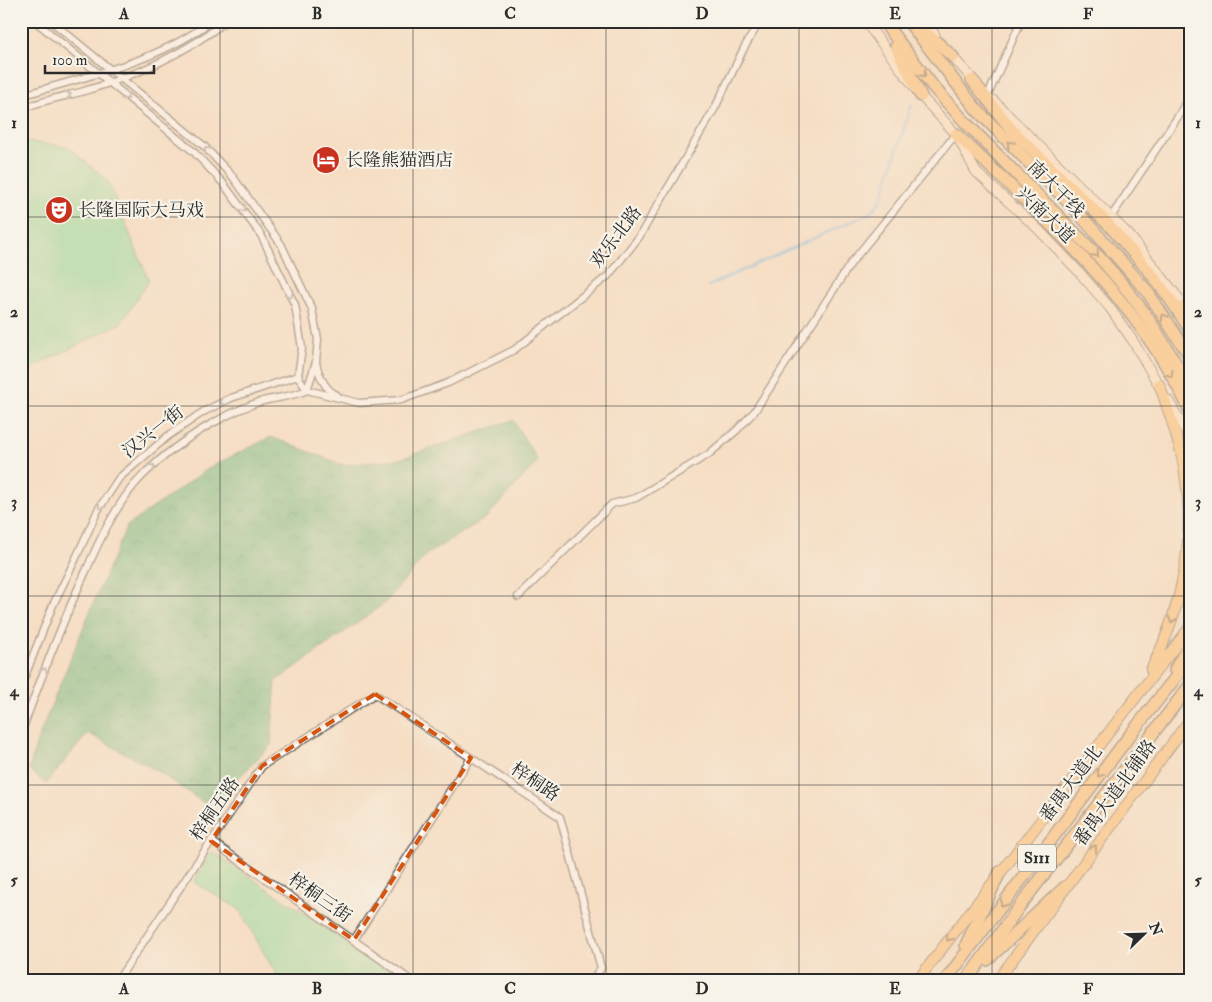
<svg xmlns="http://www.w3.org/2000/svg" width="1212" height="1002" font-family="'IM FELL Double Pica','Noto Serif SC',serif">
<defs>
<pattern id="forest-crowns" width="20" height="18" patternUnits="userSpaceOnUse" patternTransform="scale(1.25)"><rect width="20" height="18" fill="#71bd86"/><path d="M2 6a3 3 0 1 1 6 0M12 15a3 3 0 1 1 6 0" fill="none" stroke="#5d9a6e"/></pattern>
</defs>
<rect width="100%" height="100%" fill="#f7f3e8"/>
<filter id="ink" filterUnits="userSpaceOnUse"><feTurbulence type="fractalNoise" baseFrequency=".02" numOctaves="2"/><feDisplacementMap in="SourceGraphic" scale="10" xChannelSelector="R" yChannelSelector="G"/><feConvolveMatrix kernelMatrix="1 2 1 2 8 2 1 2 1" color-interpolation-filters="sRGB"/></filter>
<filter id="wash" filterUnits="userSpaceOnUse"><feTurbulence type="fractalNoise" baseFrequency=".0096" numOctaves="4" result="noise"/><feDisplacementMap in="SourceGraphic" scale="20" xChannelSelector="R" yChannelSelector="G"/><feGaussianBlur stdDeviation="1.12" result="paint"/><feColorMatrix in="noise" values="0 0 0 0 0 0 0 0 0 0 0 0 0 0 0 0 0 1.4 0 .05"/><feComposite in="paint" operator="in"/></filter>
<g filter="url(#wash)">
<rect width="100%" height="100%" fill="#f5dec4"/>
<polygon fill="url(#forest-crowns)" stroke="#4e7458" points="513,420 538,461 487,517 426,555 385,603 276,681 271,745 210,807 159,772 88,733 46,784 29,770 37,741 95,599 127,526 212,466 271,437 343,465 400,459"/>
<g fill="#8cde9f" stroke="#5c8465">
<polygon points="21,141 68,147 108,181 149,281 121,323 21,373"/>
<polygon points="211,851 406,981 280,981 239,909 194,882"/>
</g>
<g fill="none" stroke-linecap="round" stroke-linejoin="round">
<polyline stroke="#6bb5e3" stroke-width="2" points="708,286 870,213 881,200 912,104"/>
</g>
</g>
<g filter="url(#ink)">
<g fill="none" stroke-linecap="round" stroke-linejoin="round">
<g stroke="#726a61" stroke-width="9">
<g id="street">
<polyline points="988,95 1021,21"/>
<path d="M21,96C84,76 157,63 211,21"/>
<path d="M21,109C41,101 61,97 81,92C133,77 183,55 226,21"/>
<polyline points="1111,217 1179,115 1191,92"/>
<path d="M316,363C319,375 325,390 337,395"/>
<polyline points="298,376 307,390 359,403 401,400 448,383 514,350 608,276 639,237 715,108 744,48 760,21"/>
<polyline points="518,597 612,504 636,498 709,454 737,430 754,412 851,263 956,134"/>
<polyline points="21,686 53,605 76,558 98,510 119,478 168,436 203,412 231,398 298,376 302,348 295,305 261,235 223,183 194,152 35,21"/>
<path d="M21,733C41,678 61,624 86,571C99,541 113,511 134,485C156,460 182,441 211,424C227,415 245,406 263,401C278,397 292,397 307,390L316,362L318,339L312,309L281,244L233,177L204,146L51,21"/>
<polyline points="211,841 412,981"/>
<polyline points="354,940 471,758"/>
<polyline points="117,981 262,766 375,694 560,817 601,968 592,981"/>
</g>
</g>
<g stroke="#726a61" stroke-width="11">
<g id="secondary">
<polyline points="865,21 921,96 956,134 976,172 1038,229 1080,273 1110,308 1133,341 1161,389"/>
<polyline points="924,21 935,35"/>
<polyline points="949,53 977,84"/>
<polyline points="993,100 1129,235 1188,310"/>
<polyline points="1168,400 1191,440"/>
</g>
</g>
<g stroke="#726a61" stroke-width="12">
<g id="primary">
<polyline points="1185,305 1191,314"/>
<path d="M1151,670C1182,608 1197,538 1184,468C1179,439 1169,411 1159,384"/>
<polyline points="917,981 1191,626"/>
<polyline points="997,981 1191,718"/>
</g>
</g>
<g stroke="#726a61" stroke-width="14">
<g id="highway">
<path d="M883,21L935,89L966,123L1100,258C1114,274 1128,290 1140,307C1159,333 1175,362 1191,390"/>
<polyline points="908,21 977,110 1074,208 1147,291 1191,358"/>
<polyline points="916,23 953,57"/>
<polyline points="896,47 921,96"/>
<polyline points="972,80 1012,130 1108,224 1149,271 1170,299 1191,331"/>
<path d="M956,134C1043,218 1140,299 1191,413"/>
<polyline points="1175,670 1191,641"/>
<polyline points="966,945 1000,872"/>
<polyline points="987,960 1065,887"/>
<polyline points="945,981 1130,735 1191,658"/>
<polyline points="966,981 1019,907 1191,684"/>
</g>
</g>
<use href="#street" stroke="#fff" stroke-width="6"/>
<use href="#secondary" stroke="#ffe4c6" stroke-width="9"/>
<use href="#primary" stroke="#febc70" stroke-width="10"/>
<use href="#highway" stroke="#febc70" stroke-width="11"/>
</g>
<defs><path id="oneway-chevron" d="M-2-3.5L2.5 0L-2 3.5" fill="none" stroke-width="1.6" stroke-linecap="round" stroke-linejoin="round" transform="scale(1.25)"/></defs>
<g stroke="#8a6c4a">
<use href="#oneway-chevron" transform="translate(923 74) rotate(52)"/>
<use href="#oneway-chevron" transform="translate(1010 144) rotate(-135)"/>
<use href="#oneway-chevron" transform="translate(1096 254) rotate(47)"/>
<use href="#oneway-chevron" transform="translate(1164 317) rotate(-123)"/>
<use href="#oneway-chevron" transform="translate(1170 374) rotate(59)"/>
<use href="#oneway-chevron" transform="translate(1172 620) rotate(109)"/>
<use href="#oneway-chevron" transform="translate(1100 774) rotate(127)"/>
<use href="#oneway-chevron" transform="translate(1094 848) rotate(-54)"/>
<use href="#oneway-chevron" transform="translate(1003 904) rotate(127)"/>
<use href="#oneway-chevron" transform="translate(949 938) rotate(128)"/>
</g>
<g stroke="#a0a0a0">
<use href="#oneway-chevron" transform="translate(68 95) rotate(-14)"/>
<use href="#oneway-chevron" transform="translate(126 97) rotate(39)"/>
<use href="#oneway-chevron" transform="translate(207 150) rotate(-135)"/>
<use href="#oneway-chevron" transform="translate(243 209) rotate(54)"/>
<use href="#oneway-chevron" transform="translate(290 295) rotate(65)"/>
<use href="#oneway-chevron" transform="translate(223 402) rotate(153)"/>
<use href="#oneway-chevron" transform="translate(152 467) rotate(-44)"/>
<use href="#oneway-chevron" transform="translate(101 506) rotate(122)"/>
<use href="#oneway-chevron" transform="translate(44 671) rotate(-69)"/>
</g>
</g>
<path d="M0 0H1212V1002H0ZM375,694L471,758L354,940L211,841L262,766Z" fill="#f5dec4" fill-opacity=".55" fill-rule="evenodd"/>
<path fill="none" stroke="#d5540f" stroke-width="4" stroke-dasharray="10 6" stroke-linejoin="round" d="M375,694L471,758L354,940L211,841L262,766Z"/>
<path fill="none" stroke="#2b2b2b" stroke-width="1" stroke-opacity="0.55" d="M220,21V981M413,21V981M606,21V981M799,21V981M992,21V981M21,217H1191M21,406H1191M21,596H1191M21,785H1191"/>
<defs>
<g id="hotel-disc" transform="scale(1.4375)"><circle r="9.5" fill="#c8321e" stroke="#f7f3e8"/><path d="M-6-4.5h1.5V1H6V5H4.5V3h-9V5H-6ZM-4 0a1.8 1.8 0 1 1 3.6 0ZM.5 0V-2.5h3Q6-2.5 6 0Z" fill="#fff"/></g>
<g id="theatre-disc" transform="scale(1.4375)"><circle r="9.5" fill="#c8321e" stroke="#f7f3e8"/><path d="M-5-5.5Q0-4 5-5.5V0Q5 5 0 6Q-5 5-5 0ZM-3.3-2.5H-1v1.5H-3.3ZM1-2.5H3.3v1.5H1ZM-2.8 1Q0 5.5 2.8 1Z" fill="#fff"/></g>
</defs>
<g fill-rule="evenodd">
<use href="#hotel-disc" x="326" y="160"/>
<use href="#theatre-disc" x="59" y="210"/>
</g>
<g text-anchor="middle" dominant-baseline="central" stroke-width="4.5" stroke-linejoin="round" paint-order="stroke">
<rect fill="#f7f3e8" stroke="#686764" stroke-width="1" x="1018" y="844.5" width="38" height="27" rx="4"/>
<g font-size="16" font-weight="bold" fill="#2b2b2b">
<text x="1037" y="858">S111</text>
</g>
<g font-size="18" fill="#2b2b2b" stroke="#f7f3e8" text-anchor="start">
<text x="345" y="160">长隆熊猫酒店</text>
<text x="78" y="210">长隆国际大马戏</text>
</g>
<g font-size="18" fill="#2b2b2b" stroke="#f7f3e8">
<text transform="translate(1056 189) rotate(45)">南大干线</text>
<text transform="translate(1045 215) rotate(44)">兴南大道</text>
<text transform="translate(616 237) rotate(-53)">欢乐北路</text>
<text transform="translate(153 432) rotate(-38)">汉兴一街</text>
<text transform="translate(535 782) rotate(34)">梓桐路</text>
<text transform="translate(1071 784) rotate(-53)">番禺大道北</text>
<text transform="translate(1115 793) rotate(-54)">番禺大道北铺路</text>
<text transform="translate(215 809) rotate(-56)">梓桐五路</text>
<text transform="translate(320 898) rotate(35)">梓桐三街</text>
</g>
</g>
<rect width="1212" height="1002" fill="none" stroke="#f7f3e8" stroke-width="55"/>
<g transform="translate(1144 934) rotate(67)" stroke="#f7f3e8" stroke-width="4" paint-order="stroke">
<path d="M0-4L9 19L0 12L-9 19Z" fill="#2b2b2b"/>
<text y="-8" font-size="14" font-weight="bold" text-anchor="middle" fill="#2b2b2b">N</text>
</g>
<path d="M45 65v8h109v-8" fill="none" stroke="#2b2b2b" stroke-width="2.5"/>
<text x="52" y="65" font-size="15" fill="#2b2b2b" stroke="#f7f3e8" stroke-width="4" paint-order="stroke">100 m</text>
<rect x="28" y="28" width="1156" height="946" fill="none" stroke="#2b2b2b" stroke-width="2"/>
<g font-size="16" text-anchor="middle" font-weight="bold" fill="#2b2b2b">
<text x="124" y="19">A</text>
<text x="317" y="19">B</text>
<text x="510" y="19">C</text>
<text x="702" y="19">D</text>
<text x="895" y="19">E</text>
<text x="1088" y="19">F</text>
<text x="14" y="128">1</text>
<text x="1198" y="128">1</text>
<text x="14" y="317">2</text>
<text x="1198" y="317">2</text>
<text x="14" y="507">3</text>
<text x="1198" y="507">3</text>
<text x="14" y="696">4</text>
<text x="1198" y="696">4</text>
<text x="14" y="885">5</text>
<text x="1198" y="885">5</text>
<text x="124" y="994">A</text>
<text x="317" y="994">B</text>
<text x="510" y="994">C</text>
<text x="702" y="994">D</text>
<text x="895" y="994">E</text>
<text x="1088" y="994">F</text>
</g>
</svg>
